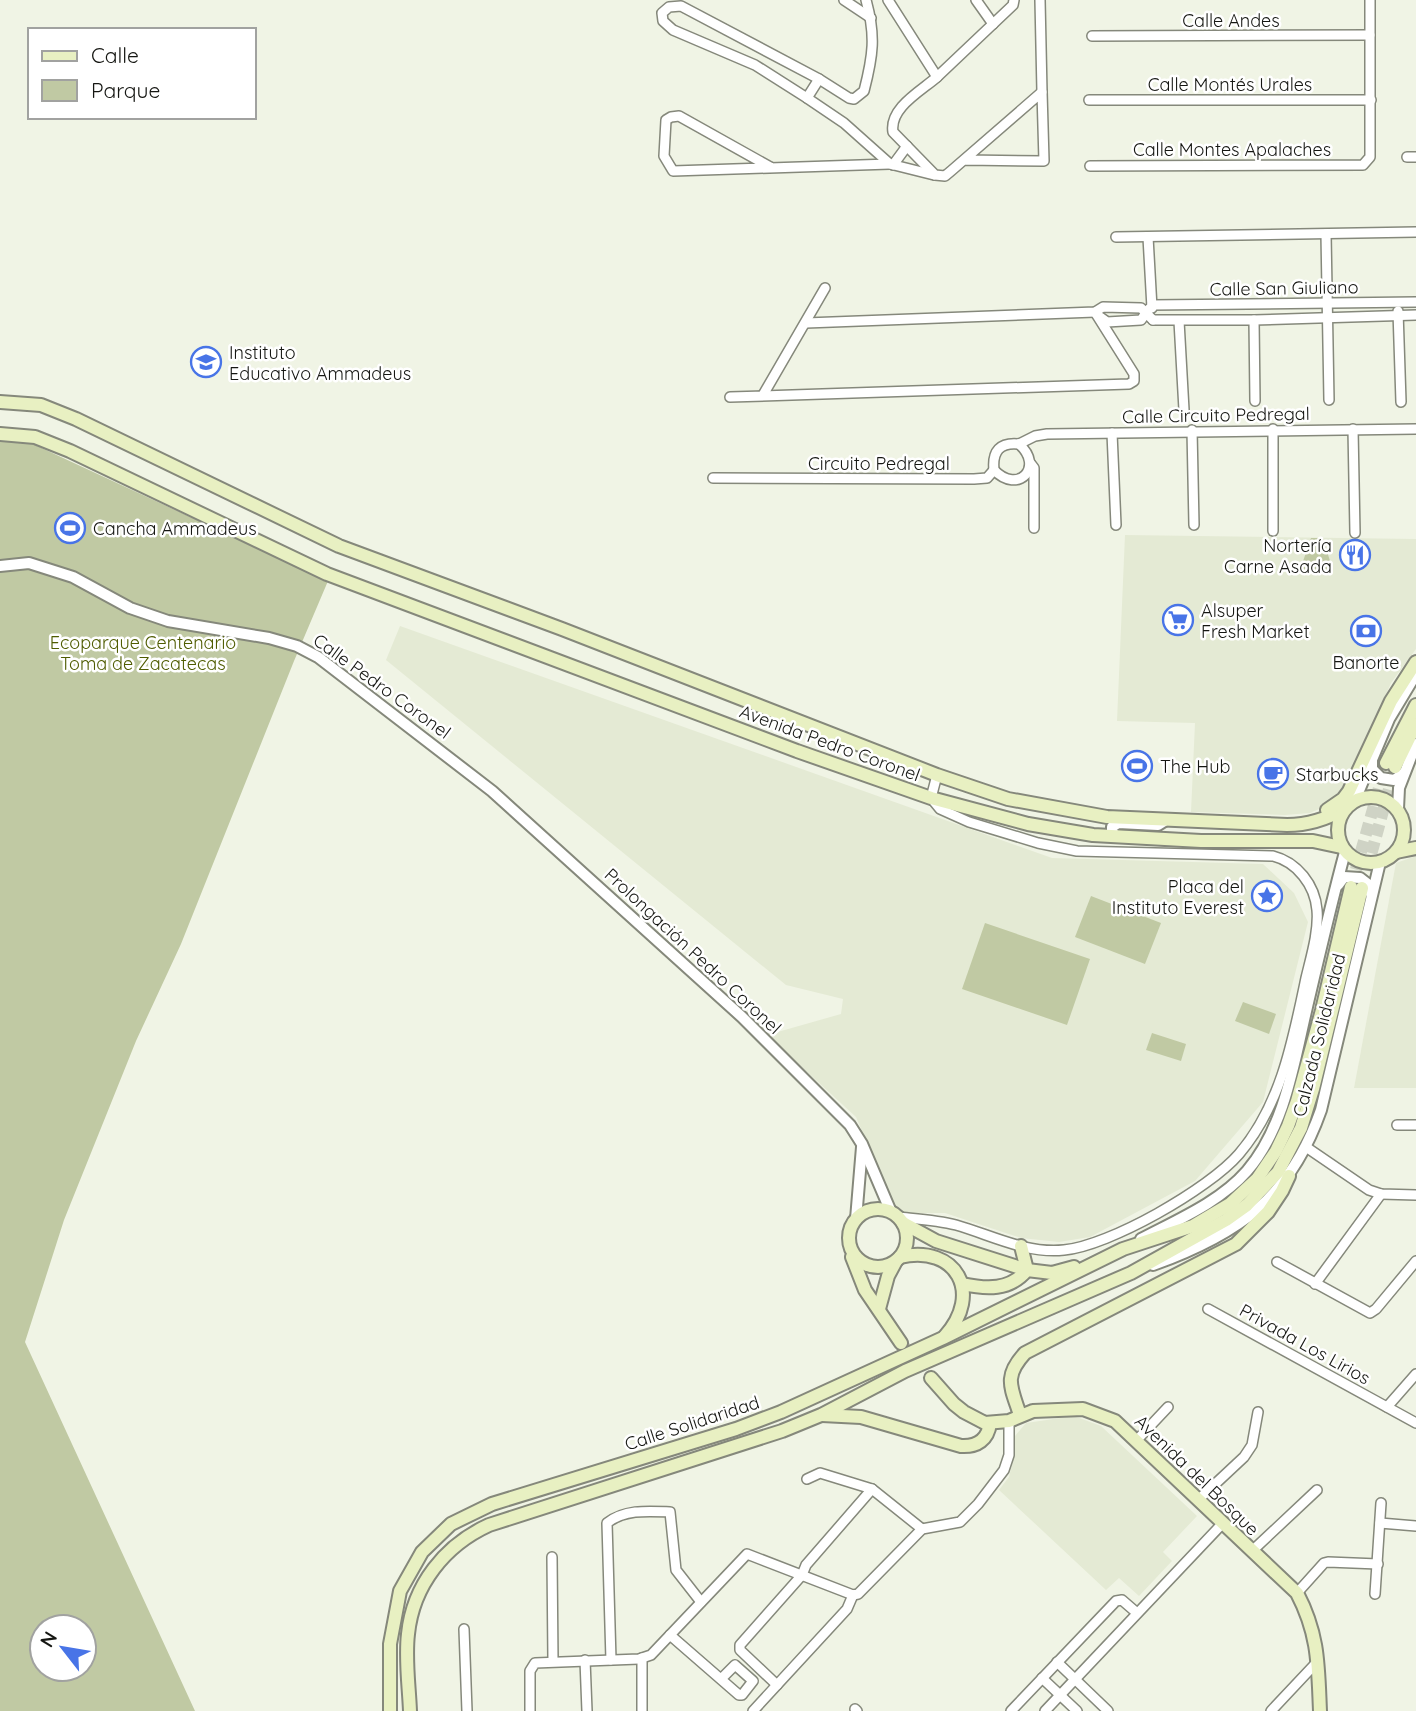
<svg xmlns="http://www.w3.org/2000/svg" width="1416" height="1711" font-family="Quicksand,sans-serif">
<rect width="100%" height="100%" fill="#f0f4e5"/>
<g fill="#e4ead4">
<polygon points="1125,535 1416,539 1416,649 1391,683 1343,792 1328,805 1310,813 1285,815 1191,812 1195,723 1117,721"/>
<polygon points="400,626 1052,858 1263,864 1294,893 1308,922 1263,1102 1195,1181 1090,1237 1059,1242 1021,1238 945,1213 903,1213 895,1208 856,1117 767,1035 841,1014 843,999 786,985 386,660"/>
<polygon points="1416,856 1416,1088 1354,1088 1396,863"/>
<polygon points="1074,1416 1101,1426 1197,1516 1163,1552 1172,1561 1139,1596 1119,1578 1106,1590 999,1490 1009,1477 1015,1452 1015,1436 1026,1423"/>
</g>
<g fill="#c0c9a3" fill-rule="evenodd">
<path d="M0,440L33,444L328,581L294,661L181,944L136,1041L64,1220L25,1342L195,1711H0ZM42,1627H84V1669H42Z"/>
<polygon points="1311,538 1323,538 1333,571 1300,570"/>
<polygon points="1091,896 1161,923 1145,964 1075,937"/>
<polygon points="985,923 1090,959 1067,1025 962,989"/>
<polygon points="1243,1002 1276,1014 1269,1034 1235,1021"/>
<polygon points="1152,1033 1186,1044 1181,1061 1146,1050"/>
</g>
<g fill="none" stroke-linecap="round" stroke-linejoin="round">
<g stroke="#cfd3c5" stroke-width="12" stroke-dasharray="12 6" stroke-linecap="butt">
<polyline points="1351,887 1386,763"/>
<polyline points="1362,888 1395,767"/>
<polyline points="904,1346 931,1378"/>
</g>
<g stroke="#85887b" stroke-width="12">
<g id="minor">
<polyline points="844,0 871,18"/>
<path d="M866,0C876,36 873,56 864,91L854,99L849,98L819,79L807,98L844,123L890,164L934,175"/>
<path d="M888,0L937,77C921,91 889,108 893,132L935,175L945,176L951,171L1042,92L1044,161L965,160"/>
<polyline points="976,0 993,24"/>
<polyline points="1040,0 1042,92"/>
<polyline points="1092,36 1370,35"/>
<polyline points="937,77 1013,5 1014,0"/>
<polyline points="807,98 755,65 673,30 663,21 662,13 669,7 681,6 819,79"/>
<polyline points="1089,100 1371,100"/>
<polyline points="1407,157 1416,157"/>
<polyline points="893,165 907,146"/>
<polyline points="1090,166 1363,165 1370,157 1370,0"/>
<polyline points="772,168 679,116 671,117 666,120 664,156 673,171 890,164"/>
<polyline points="1326,234 1329,400"/>
<polyline points="1116,237 1416,232"/>
<polyline points="1148,237 1152,308"/>
<polyline points="1152,305 1416,302"/>
<polyline points="1398,311 1401,402"/>
<polyline points="1100,317 1107,322 1141,320 1149,309"/>
<polyline points="1153,320 1254,320 1416,315"/>
<polyline points="1254,320 1255,401"/>
<polyline points="1179,321 1184,410"/>
<polyline points="806,323 1095,312 1103,307 1141,308 1153,320"/>
<polyline points="763,395 825,288"/>
<polyline points="730,397 1129,384 1134,381 1134,374 1095,312"/>
<polyline points="1273,429 1273,531"/>
<polyline points="1353,429 1355,533"/>
<polyline points="1192,430 1194,525"/>
<polyline points="1112,433 1116,525"/>
<polyline points="1019,444 1035,436 1047,434 1416,429"/>
<polyline points="1031,464 1034,468 1034,528"/>
<path d="M994,470C1018,495 1045,467 1019,444"/>
<path d="M994,470C992,451 1000,442 1019,444"/>
<polyline points="713,478 974,479 987,478 994,470"/>
<polyline points="1397,1125 1416,1125"/>
<polyline points="1306,1147 1369,1190 1381,1194 1416,1195"/>
<path d="M898,1217C917,1219 937,1220 956,1225C991,1235 1026,1254 1064,1250C1109,1246 1209,1189 1239,1154C1281,1105 1293,1040 1306,978C1311,957 1319,931 1317,910C1315,885 1297,862 1273,856L1077,851L1038,843L969,822L940,809L931,798L937,775"/>
<polyline points="1277,1262 1370,1313 1376,1309 1416,1261"/>
<polyline points="1315,1284 1381,1194"/>
<polyline points="1208,1309 1416,1423"/>
<polyline points="1387,1407 1416,1374"/>
<polyline points="1136,1441 1168,1407"/>
<polyline points="807,1479 820,1473 872,1489 922,1529"/>
<polyline points="1198,1500 1244,1457 1252,1445 1258,1412"/>
<polyline points="1380,1523 1416,1526"/>
<polyline points="1252,1551 1317,1490"/>
<polyline points="552,1557 553,1661"/>
<polyline points="1297,1593 1324,1563 1328,1562 1378,1564"/>
<polyline points="1375,1594 1381,1503"/>
<polyline points="464,1629 467,1711"/>
<polyline points="670,1635 739,1695 742,1695 753,1681 735,1665 721,1679"/>
<polyline points="642,1658 642,1711"/>
<polyline points="585,1660 587,1711"/>
<path d="M611,1660L607,1523C625,1509 648,1511 670,1512L676,1570L701,1602"/>
<polyline points="1057,1662 1108,1711"/>
<polyline points="1042,1678 1077,1711"/>
<polyline points="777,1685 740,1650 740,1645 802,1575 806,1565 872,1489"/>
<polyline points="855,1709 857,1711"/>
<polyline points="530,1711 530,1671 535,1663 639,1659 651,1655 747,1554 853,1595 858,1594 922,1529 960,1522 978,1504 1004,1470 1009,1455 1009,1421"/>
<polyline points="753,1711 847,1609 853,1595"/>
<polyline points="1011,1711 1116,1601 1122,1600 1137,1613"/>
<polyline points="1045,1711 1223,1523"/>
<polyline points="1271,1711 1318,1661"/>
</g>
</g>
<g stroke="#85887b" stroke-width="14">
<g id="tertiary">
<polyline points="0,566 29,563 73,577 130,608 168,621 269,638 297,646 318,657 492,791 742,1017 850,1125 862,1144 891,1212"/>
<polyline points="1372,761 1372,769 1381,778 1394,780 1404,773"/>
<polyline points="1355,800 1389,719 1416,674"/>
<polyline points="1398,809 1399,788 1416,744"/>
<polyline points="1117,837 1112,832 1112,827 1118,823 1158,825 1166,820"/>
<polyline points="1338,885 1344,877 1360,878 1369,885 1371,894"/>
<polyline points="856,1219 862,1147"/>
<path d="M1141,1239C1177,1220 1220,1202 1247,1171C1285,1127 1294,1062 1307,1007C1319,956 1331,904 1345,852"/>
<path d="M1153,1265C1239,1234 1290,1198 1321,1110L1380,862"/>
</g>
</g>
<g stroke="#85887b" stroke-width="16">
<g id="secondary">
<path d="M0,402L41,405L76,419L339,546L562,629L937,775L1008,799L1107,817L1287,825C1309,825 1327,819 1346,808"/>
<polyline points="0,434 35,437 70,451 327,574 797,751 931,798 1028,824 1093,835 1201,841 1313,841 1341,847"/>
<polyline points="1386,763 1416,705"/>
<polyline points="1395,767 1416,724"/>
<circle cx="1371" cy="830" r="33"/>
<polyline points="1327,810 1343,799 1349,791 1391,701 1416,662"/>
<polyline points="1396,852 1416,848"/>
<circle cx="878" cy="1238" r="29"/>
<polyline points="903,1223 936,1241 1027,1270 1052,1273 1074,1267"/>
<polyline points="852,1257 865,1290 901,1343"/>
<path d="M900,1257C957,1244 983,1294 945,1336"/>
<path d="M962,1284C986,1289 1010,1291 1027,1270L1021,1246"/>
<polyline points="879,1309 888,1276 896,1261"/>
<path d="M931,1378L954,1404L964,1412L985,1423L1009,1421L1033,1411L1083,1409L1115,1421L1297,1593C1319,1635 1318,1666 1320,1711"/>
<path d="M822,1415L861,1417L961,1446C977,1447 988,1440 990,1423"/>
<path d="M1020,1415C1011,1387 1003,1377 1025,1353L1236,1244L1268,1212L1282,1191L1289,1176"/>
<polyline points="390,1711 390,1644 400,1591 422,1552 451,1524 492,1504 736,1429 781,1412 943,1338 1123,1249 1193,1226 1230,1204 1257,1179 1276,1151 1288,1126 1297,1101 1322,1010 1351,887"/>
<path d="M410,1711C409,1686 405,1659 408,1634C413,1585 445,1545 489,1525L782,1431L821,1415L905,1371L1131,1273L1226,1220L1247,1205L1278,1172L1301,1128L1313,1089L1362,888"/>
</g>
</g>
<use href="#minor" stroke="#fff" stroke-width="9"/>
<use href="#tertiary" stroke="#fff" stroke-width="10"/>
<use href="#secondary" stroke="#e8f0c2" stroke-width="12"/>
</g>
<defs>
<g id="school-ring" transform="scale(1.575)"><circle r="9.5" fill="#fff" stroke="#4874e7" stroke-width="1.5"/><path d="M0-5L7-2L0 1L-7-2ZM-4 1L0 2.5L4 1V4Q0 6-4 4Z" fill="#4874e7"/></g>
<g id="stadium-ring" transform="scale(1.575)"><circle r="9.5" fill="#fff" stroke="#4874e7" stroke-width="1.5"/><path d="M0-5a6.5 5 0 1 0 0 10a6.5 5 0 1 0 0-10ZM-3.5-1.8h7v3.6h-7Z" fill="#4874e7"/></g>
<g id="restaurant-ring" transform="scale(1.575)"><circle r="9.5" fill="#fff" stroke="#4874e7" stroke-width="1.5"/><path d="M-5-6h1v4h1v-4h1v4h1v-4h1v5L-1.5 .5V6h-2V.5L-5-1ZM5-6V6H3V1.5H1.5Q1.5-4 5-6Z" fill="#4874e7"/></g>
<g id="supermarket-ring" transform="scale(1.575)"><circle r="9.5" fill="#fff" stroke="#4874e7" stroke-width="1.5"/><path d="M-6-5.5h2.5l.6 2H6L4.5 2H-2.5L-4.4-4H-6ZM-1.5 3.2a1.3 1.3 0 1 0 .1 0ZM3 3.2a1.3 1.3 0 1 0 .1 0Z" fill="#4874e7"/></g>
<g id="bank-ring" transform="scale(1.575)"><circle r="9.5" fill="#fff" stroke="#4874e7" stroke-width="1.5"/><path d="M-6-4H6V4H-6ZM0-2.3a2.3 2.3 0 1 0 0 4.6a2.3 2.3 0 1 0 0-4.6Z" fill="#4874e7"/></g>
<g id="cafe-ring" transform="scale(1.575)"><circle r="9.5" fill="#fff" stroke="#4874e7" stroke-width="1.5"/><path d="M-5.5-4.5H6V0H3Q3 3.5 0 3.5H-2.5Q-5.5 3.5-5.5 0ZM3-3.2v2h1.7v-2ZM-6 4.5H4V6H-6Z" fill="#4874e7"/></g>
<g id="sight-ring" transform="scale(1.575)"><circle r="9.5" fill="#fff" stroke="#4874e7" stroke-width="1.5"/><path d="M0-6L1.8-2.2L6-1.7L2.9 1.2L3.7 5.4L0 3.3L-3.7 5.4L-2.9 1.2L-6-1.7L-1.8-2.2Z" fill="#4874e7"/></g>
</defs>
<g fill-rule="evenodd">
<use href="#school-ring" x="206" y="362"/>
<use href="#stadium-ring" x="70" y="528"/>
<use href="#restaurant-ring" x="1355" y="555"/>
<use href="#supermarket-ring" x="1178" y="620"/>
<use href="#bank-ring" x="1366" y="631"/>
<use href="#stadium-ring" x="1137" y="766"/>
<use href="#cafe-ring" x="1273" y="774"/>
<use href="#sight-ring" x="1267" y="896"/>
</g>
<g text-anchor="middle" dominant-baseline="central" stroke-width="5" stroke-linejoin="round" paint-order="stroke">
<g font-size="18" fill="#151612" stroke="#fff">
<text x="1231" y="20">Calle Andes</text>
<text x="1230" y="84">Calle Montés Urales</text>
<text x="1232" y="149">Calle Montes Apalaches</text>
<text transform="translate(1284 288) rotate(-1)">Calle San Giuliano</text>
<text transform="translate(1216 415) rotate(-1)">Calle Circuito Pedregal</text>
<text x="879" y="463">Circuito Pedregal</text>
<text transform="translate(382 686) rotate(36)">Calle Pedro Coronel</text>
<text transform="translate(830 743) rotate(20)">Avenida Pedro Coronel</text>
<text transform="translate(693 951) rotate(43)">Prolongación Pedro Coronel</text>
<text transform="translate(1319 1035) rotate(-76)">Calzada Solidaridad</text>
<text transform="translate(1305 1344) rotate(29)">Privada Los Lirios</text>
<text transform="translate(692 1423) rotate(-18)">Calle Solidaridad</text>
<text transform="translate(1197 1475) rotate(44)">Avenida del Bosque</text>
</g>
<g font-size="18" fill="#151612" stroke="#fff" text-anchor="start">
<text x="229" y="352">Instituto<tspan x="229" dy="21">Educativo Ammadeus</tspan></text>
<text x="93" y="528">Cancha Ammadeus</text>
<text x="1332" y="545" text-anchor="end">Nortería<tspan x="1332" dy="21">Carne Asada</tspan></text>
<text x="1201" y="610">Alsuper<tspan x="1201" dy="21">Fresh Market</tspan></text>
<text x="1366" y="662" text-anchor="middle">Banorte</text>
<text x="1160" y="766">The Hub</text>
<text x="1296" y="774">Starbucks</text>
<text x="1244" y="886" text-anchor="end">Placa del<tspan x="1244" dy="21">Instituto Everest</tspan></text>
</g>
<g font-size="18" fill="#4f5c00" stroke="#fff">
<text x="143" y="642">Ecoparque Centenario<tspan x="143" dy="21">Toma de Zacatecas</tspan></text>
</g>
</g>
<rect x="28" y="28" width="228" height="91" fill="#ffffff" stroke="#a1a2a0" stroke-width="2"/>
<rect x="42" y="51" width="35" height="10" fill="#e8f0c2" stroke="#a1a2a0" stroke-width="2"/>
<text x="91" y="63" font-size="21" fill="#151612">Calle</text>
<rect x="42" y="80" width="35" height="21" fill="#c0c9a3" stroke="#a1a2a0" stroke-width="2"/>
<text x="91" y="98" font-size="21" fill="#151612">Parque</text>
<g transform="translate(63 1648) rotate(301)"><circle r="33" fill="#ffffff" stroke="#a1a2a0" stroke-width="2"/>
<path d="M0-5L12 26L0 18L-12 26Z" fill="#4874e7"/>
<text y="-10" font-size="19" font-weight="bold" text-anchor="middle" fill="#151612">N</text>
</g>
</svg>
